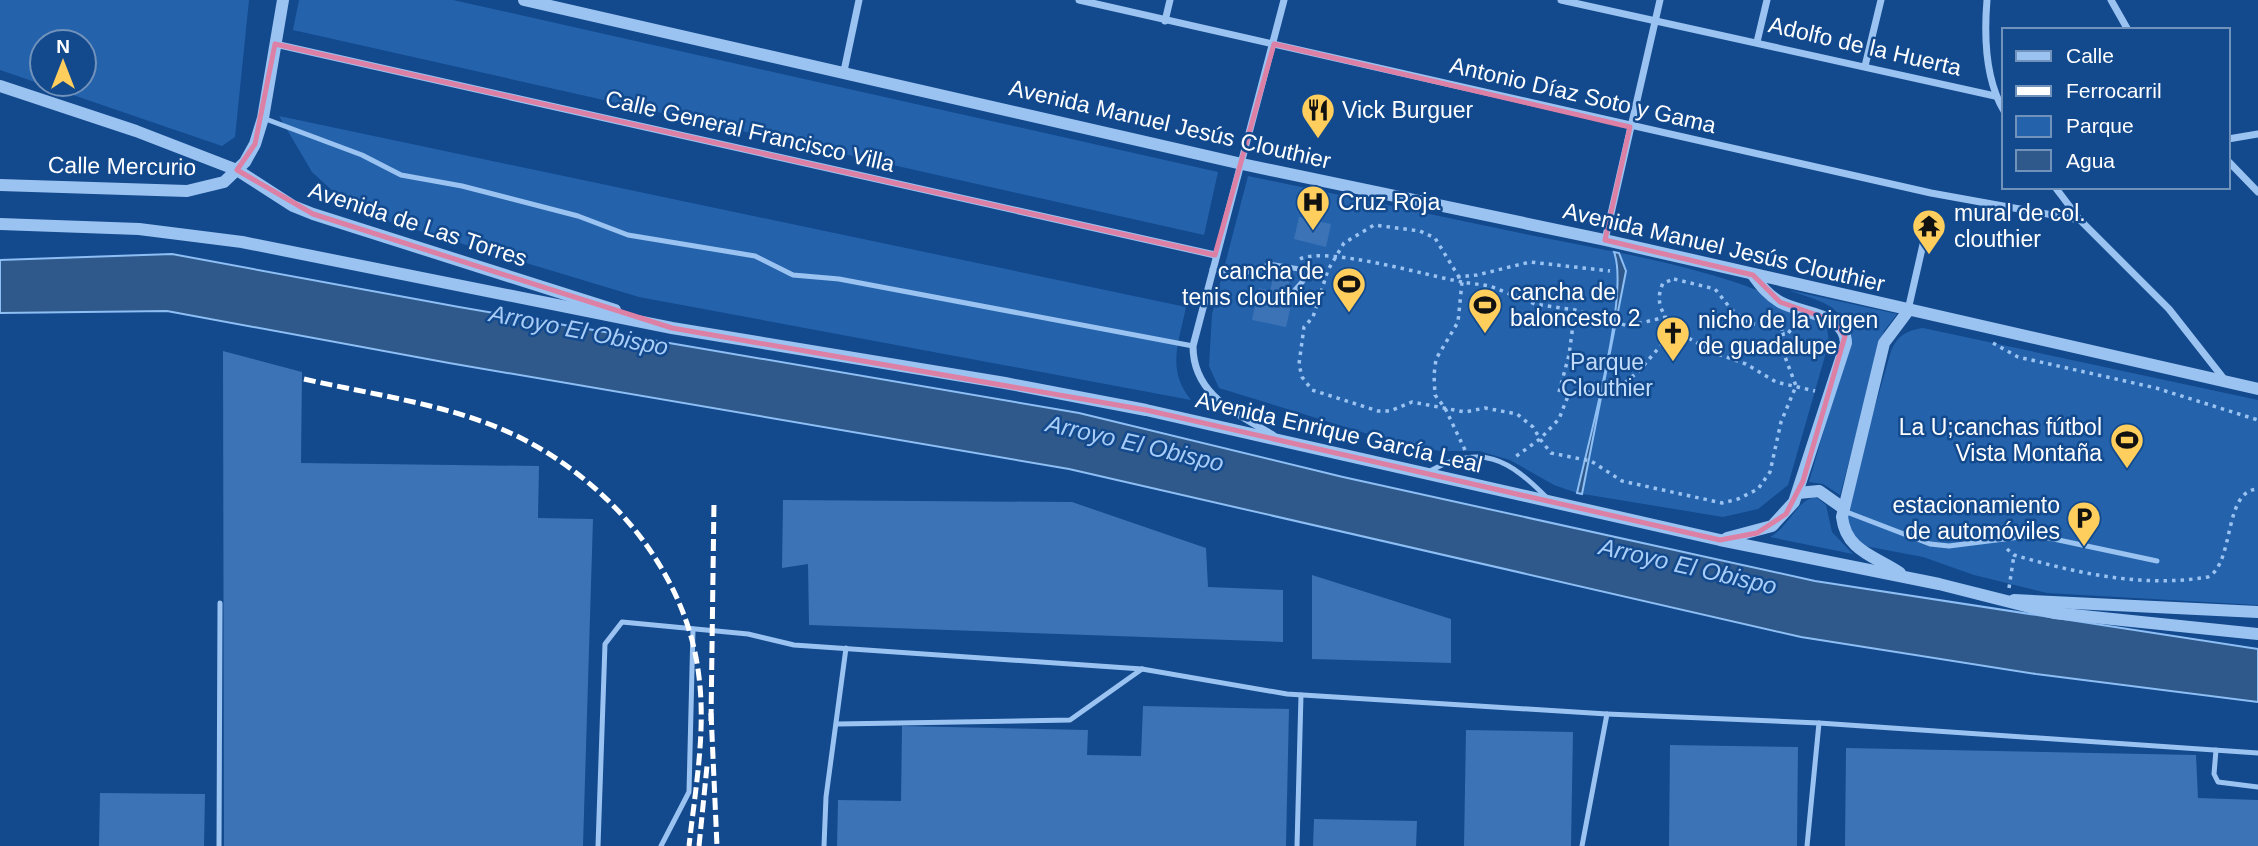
<svg xmlns="http://www.w3.org/2000/svg" width="2258" height="846" font-family="Arial,sans-serif">
<rect width="100%" height="100%" fill="#13498d"/>
<g fill="#2463ac" fill-rule="evenodd">
<path d="M0,0H249L235,137L222,146L0,70ZM84,42V84H42V42Z"/>
<polygon points="299,0 453,0 1218,172 1204,235 293,30"/>
<path d="M279,116L1186,307C1179,342 1166,370 1191,400L639,297L393,223L348,205L312,172Z"/>
<path d="M1248,176C1345,196 1442,217 1540,237C1623,254 1760,275 1827,327L1829,342L1788,485L1758,509L1723,517L1577,493L1554,485L1510,460L1479,451H1440L1394,442L1219,388L1209,366L1212,314Z"/>
<path d="M1788,290L1897,314L1884,331L1840,495L1823,484L1809,482L1850,339C1842,302 1820,302 1788,290Z"/>
<path d="M1923,328L2258,400V605L2047,593L1974,575L1923,557L1865,546L1853,538L1847,519L1852,487L1891,351C1898,335 1906,331 1923,328Z"/>
<path d="M1816,497L1826,505L1832,532L1853,554L1770,537C1791,525 1797,499 1816,497Z"/>
</g>
<g fill="#30598b" stroke="#8dbef4" stroke-width="2">
<path d="M1614,252L1619,253L1626,271L1582,494L1577,493C1588,443 1630,294 1614,252Z"/>
<polygon points="172,254 459,307 1079,413 1343,477 1815,581 2258,649 2258,702 2036,674 1801,637 1069,469 449,363 167,311 0,313 0,260"/>
</g>
<g fill="#3b73b6">
<polygon points="1299,217 1331,224 1326,247 1294,239"/>
<polygon points="1275,271 1291,274 1287,294 1293,296 1286,327 1252,320 1259,288 1270,291"/>
<polygon points="223,351 302,372 301,463 539,466 538,518 593,519 583,846 224,846"/>
<polygon points="783,500 1072,502 1206,548 1208,587 1283,590 1283,642 809,625 808,564 782,568"/>
<polygon points="1312,575 1451,619 1451,663 1312,659"/>
<polygon points="1143,706 1289,709 1286,846 837,846 838,800 901,801 902,726 1088,730 1087,755 1141,756"/>
<polygon points="1466,730 1573,732 1571,846 1464,846"/>
<polygon points="1670,745 1798,747 1797,846 1669,846"/>
<polygon points="1846,748 2196,755 2198,798 2258,800 2258,846 1845,846"/>
<polygon points="100,793 205,794 204,846 99,846"/>
<polygon points="1314,819 1417,821 1416,846 1313,846"/>
</g>
<g fill="none" stroke-linecap="round" stroke-linejoin="round">
<g stroke="#9bc3f1" stroke-width="3.5" stroke-dasharray="3.5 5" stroke-linecap="butt">
<path d="M1300,259C1327,246 1429,276 1462,282L1435,238L1420,231L1374,225L1344,243L1328,270L1313,317L1304,327L1299,364L1302,377L1312,390L1378,411H1390L1412,402L1465,412L1485,408L1517,414L1533,427L1540,439L1515,457"/>
<polyline points="1457,277 1477,275 1530,262 1610,271"/>
<path d="M1674,279L1715,289L1731,309L1748,323L1778,327L1783,333L1784,354L1796,386L1781,422L1770,472L1758,489L1738,499L1722,503L1622,481L1591,461L1551,453L1540,439L1559,419L1568,396L1579,391L1610,395L1639,371L1674,330C1663,313 1654,303 1663,283Z"/>
<polyline points="1780,329 1786,329 1802,341 1832,345"/>
<polyline points="1674,330 1715,353 1746,364 1776,382 1815,391"/>
<polyline points="1993,343 2018,357 2156,388 2258,420"/>
<polyline points="1559,392 1569,355 1575,310"/>
<polyline points="1465,450 1445,408 1435,395 1434,375 1436,359 1458,322 1462,282 1490,286 1535,304 1575,310 1628,326 1666,317"/>
<path d="M2007,549L2014,555C2076,573 2142,588 2208,577C2235,563 2223,490 2258,489"/>
<polyline points="2009,588 2014,555"/>
</g>
<g stroke="#9bc3f1" stroke-width="5">
<polyline points="263,118 362,155 401,175 462,186 578,216 628,235 755,256 793,275 839,279 1193,346"/>
<path d="M1212,269C1233,272 1251,277 1269,264L1299,269L1303,281L1295,290"/>
<path d="M1430,471C1481,443 1509,459 1547,498"/>
<polyline points="1844,511 1930,544 1949,546 2035,535 2157,561"/>
<polyline points="838,724 1070,720 1142,669"/>
<polyline points="2216,750 2214,774 2218,782 2258,787"/>
<polyline points="219,846 220,603"/>
<polyline points="598,846 605,644 622,622 748,634 794,645 1142,669 1287,694 1607,714 1819,723 2258,753"/>
<polyline points="661,846 689,792 693,629"/>
<polyline points="824,846 826,797 846,648"/>
<polyline points="1297,846 1301,695"/>
<polyline points="1582,846 1607,714"/>
<polyline points="1807,846 1819,723"/>
</g>
<g stroke="#9bc3f1" stroke-width="7">
<polyline points="1079,0 1931,193 2080,220"/>
<polyline points="1561,0 1995,96"/>
<path d="M1987,0C1984,36 1985,79 2004,111"/>
<polyline points="2111,0 2128,30"/>
<polyline points="1165,21 1170,0"/>
<polyline points="1757,42 1767,0"/>
<polyline points="275,44 1215,255"/>
<polyline points="1865,66 1881,0"/>
<polyline points="844,71 859,0"/>
<polyline points="2228,139 2258,134"/>
<polyline points="2228,161 2258,192"/>
<polyline points="2055,187 2080,220 2169,309 2224,379"/>
<polyline points="1605,240 1660,0"/>
<polyline points="1908,310 1929,218"/>
<path d="M1273,435C1236,413 1193,395 1193,346L1284,0"/>
</g>
<g stroke="#9bc3f1" stroke-width="12">
<polyline points="524,0 1242,164 1605,240 2258,389"/>
<polyline points="0,86 136,131 237,170 293,206 313,214 615,310"/>
<polyline points="0,185 187,191 224,182 245,162 255,144 263,118 283,0"/>
<polyline points="0,224 139,229 242,242 672,328 1005,383 1146,410 1720,540 1939,584 2054,613 2258,634"/>
<polyline points="1798,493 1819,491 1843,508"/>
<path d="M1727,538L1772,526L1794,502L1846,343C1845,313 1801,314 1780,302C1768,295 1761,286 1753,275"/>
<path d="M1900,573C1875,556 1846,551 1842,517L1884,343L1908,311"/>
<polyline points="2014,600 2258,612"/>
</g>
<g stroke="#fff" stroke-width="5" stroke-dasharray="12 5" stroke-linecap="butt">
<path d="M304,379C365,393 431,402 489,424C595,464 686,563 699,677C706,733 695,791 689,846"/>
<polyline points="711,713 717,846"/>
<polyline points="711,721 714,501"/>
<polyline points="699,846 707,766"/>
</g>
</g>
<path fill="none" stroke="#dd80a5" stroke-width="5" stroke-linejoin="round" d="M275,44L1215,255L1274,44L1630,127L1605,240L1753,275L1780,302L1834,321L1845,336L1803,481L1786,514L1757,533L1720,540L1146,410L672,328L313,214L237,170L255,144Z"/>
<defs>
<g id="restaurant-pin" transform="scale(1.75)"><path d="M0 17L-7.5 6A9.5 9.5 0 1 1 7.5 6Z" fill="#ffce5c" stroke="#13498d"/><path d="M-5-6h1v4h1v-4h1v4h1v-4h1v5L-1.5 .5V6h-2V.5L-5-1ZM5-6V6H3V1.5H1.5Q1.5-4 5-6Z" fill="#111"/></g>
<g id="hospital-pin" transform="scale(1.75)"><path d="M0 17L-7.5 6A9.5 9.5 0 1 1 7.5 6Z" fill="#ffce5c" stroke="#13498d"/><path d="M-5-5h3v3.5h4V-5h3V5h-3V1.5h-4V5h-3Z" fill="#111"/></g>
<g id="temple-pin" transform="scale(1.75)"><path d="M0 17L-7.5 6A9.5 9.5 0 1 1 7.5 6Z" fill="#ffce5c" stroke="#13498d"/><path d="M0-6L5-2H3V0L6.5 2.5H4V6H1.5V3h-3V6H-4V2.5H-6.5L-3 0V-2H-5Z" fill="#111"/></g>
<g id="stadium-pin" transform="scale(1.75)"><path d="M0 17L-7.5 6A9.5 9.5 0 1 1 7.5 6Z" fill="#ffce5c" stroke="#13498d"/><path d="M0-5a6.5 5 0 1 0 0 10a6.5 5 0 1 0 0-10ZM-3.5-1.8h7v3.6h-7Z" fill="#111"/></g>
<g id="church-pin" transform="scale(1.75)"><path d="M0 17L-7.5 6A9.5 9.5 0 1 1 7.5 6Z" fill="#ffce5c" stroke="#13498d"/><path d="M-1.2-6h2.4v3.5h3.3v2.4h-3.3V6h-2.4V-.1h-3.3v-2.4h3.3Z" fill="#111"/></g>
<g id="parking-pin" transform="scale(1.75)"><path d="M0 17L-7.5 6A9.5 9.5 0 1 1 7.5 6Z" fill="#ffce5c" stroke="#13498d"/><path d="M-3.5-5.5H1a3.5 3.5 0 0 1 0 7H-1V5.5H-3.5ZM-1-3.4V-.6H.8a1.4 1.4 0 0 0 0-2.8Z" fill="#111"/></g>
</defs>
<g fill-rule="evenodd">
<use href="#restaurant-pin" x="1318" y="110"/>
<use href="#hospital-pin" x="1313" y="202"/>
<use href="#temple-pin" x="1929" y="226"/>
<use href="#stadium-pin" x="1349" y="284"/>
<use href="#stadium-pin" x="1485" y="305"/>
<use href="#church-pin" x="1673" y="333"/>
<use href="#stadium-pin" x="2127" y="440"/>
<use href="#parking-pin" x="2084" y="518"/>
</g>
<g text-anchor="middle" dominant-baseline="central" stroke-width="5" stroke-linejoin="round" paint-order="stroke">
<g font-size="23" fill="#fff" stroke="#13498d">
<text transform="translate(1865 46) rotate(13)">Adolfo de la Huerta</text>
<text transform="translate(1583 95) rotate(13)">Antonio Díaz Soto y Gama</text>
<text transform="translate(1170 124) rotate(13)">Avenida Manuel Jesús Clouthier</text>
<text transform="translate(750 131) rotate(13)">Calle General Francisco Villa</text>
<text transform="translate(122 166) rotate(1)">Calle Mercurio</text>
<text transform="translate(418 224) rotate(18)">Avenida de Las Torres</text>
<text transform="translate(1724 247) rotate(13)">Avenida Manuel Jesús Clouthier</text>
<text transform="translate(1339 432) rotate(13)">Avenida Enrique García Leal</text>
</g>
<g font-size="23" fill="#fff" stroke="#13498d" text-anchor="start">
<text x="1342" y="110">Vick Burguer</text>
<text x="1338" y="202">Cruz Roja</text>
<text x="1954" y="213">mural de col.<tspan x="1954" dy="26">clouthier</tspan></text>
<text x="1324" y="271" text-anchor="end">cancha de<tspan x="1324" dy="26">tenis clouthier</tspan></text>
<text x="1510" y="292">cancha de<tspan x="1510" dy="26">baloncesto 2</tspan></text>
<text x="1698" y="320">nicho de la virgen<tspan x="1698" dy="26">de guadalupe</tspan></text>
<text x="2102" y="427" text-anchor="end">La U;canchas fútbol<tspan x="2102" dy="26">Vista Montaña</tspan></text>
<text x="2060" y="505" text-anchor="end">estacionamiento<tspan x="2060" dy="26">de automóviles</tspan></text>
</g>
<g font-size="23" fill="#c2ddfc" stroke="#13498d">
<text x="1607" y="362">Parque<tspan x="1607" dy="26">Clouthier</tspan></text>
</g>
<g font-size="24" font-style="italic" fill="#a7cdf8" stroke="#13498d">
<text transform="translate(579 330) rotate(11)">Arroyo El Obispo</text>
<text transform="translate(1135 443) rotate(13)">Arroyo El Obispo</text>
<text transform="translate(1688 566) rotate(13)">Arroyo El Obispo</text>
</g>
</g>
<rect x="2002" y="28" width="228" height="161" fill="#13498d" stroke="#7192bb" stroke-width="2"/>
<rect x="2016" y="51" width="35" height="10" fill="#9bc3f1" stroke="#7192bb" stroke-width="2"/>
<text x="2066" y="63" font-size="21" fill="#ffffff">Calle</text>
<rect x="2016" y="86" width="35" height="10" fill="#ffffff" stroke="#7192bb" stroke-width="2"/>
<text x="2066" y="98" font-size="21" fill="#ffffff">Ferrocarril</text>
<rect x="2016" y="116" width="35" height="21" fill="#2463ac" stroke="#7192bb" stroke-width="2"/>
<text x="2066" y="133" font-size="21" fill="#ffffff">Parque</text>
<rect x="2016" y="150" width="35" height="21" fill="#30598b" stroke="#7192bb" stroke-width="2"/>
<text x="2066" y="168" font-size="21" fill="#ffffff">Agua</text>
<g transform="translate(63 63)"><circle r="33" fill="#13498d" stroke="#7192bb" stroke-width="2"/>
<path d="M0-5L12 26L0 18L-12 26Z" fill="#ffce5c"/>
<text y="-10" font-size="19" font-weight="bold" text-anchor="middle" fill="#ffffff">N</text>
</g>
</svg>
